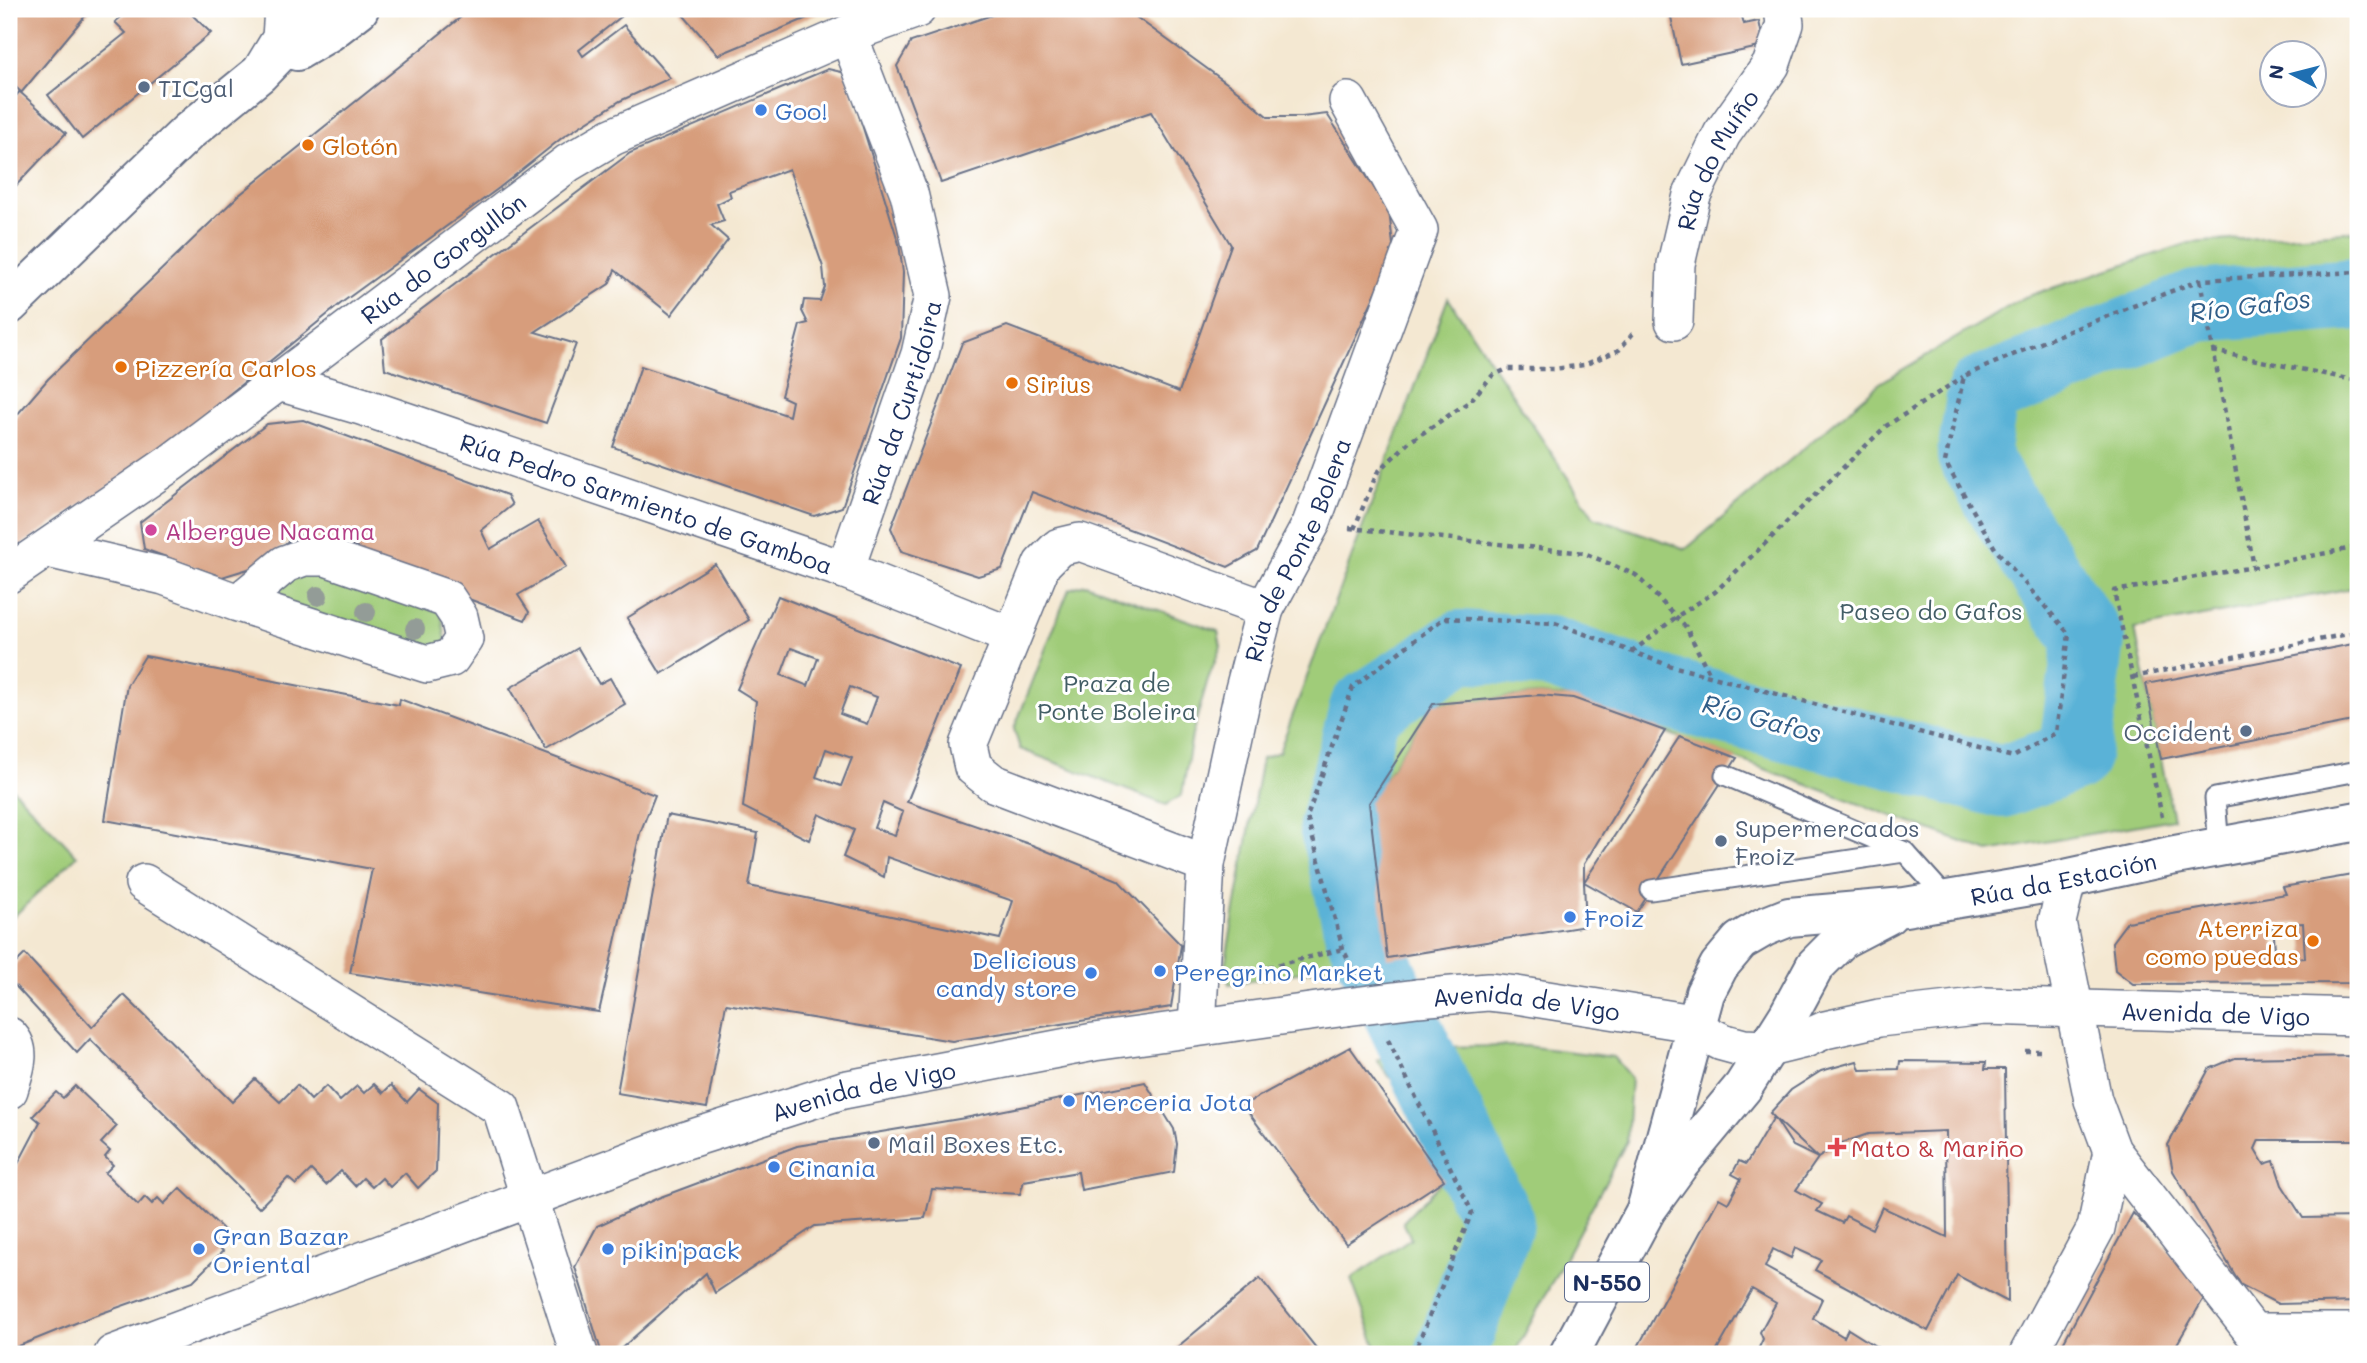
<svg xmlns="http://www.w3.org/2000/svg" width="2367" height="1363" font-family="Mali,sans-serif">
<rect width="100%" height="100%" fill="#fff"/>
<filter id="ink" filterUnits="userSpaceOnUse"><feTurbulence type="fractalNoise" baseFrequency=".0143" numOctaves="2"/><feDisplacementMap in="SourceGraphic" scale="14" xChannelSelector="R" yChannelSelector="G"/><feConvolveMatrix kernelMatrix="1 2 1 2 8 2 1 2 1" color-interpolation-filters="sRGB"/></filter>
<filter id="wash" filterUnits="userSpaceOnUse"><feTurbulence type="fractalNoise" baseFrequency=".00686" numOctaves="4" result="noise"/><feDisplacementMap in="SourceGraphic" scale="28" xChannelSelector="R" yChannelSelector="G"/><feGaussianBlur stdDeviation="1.57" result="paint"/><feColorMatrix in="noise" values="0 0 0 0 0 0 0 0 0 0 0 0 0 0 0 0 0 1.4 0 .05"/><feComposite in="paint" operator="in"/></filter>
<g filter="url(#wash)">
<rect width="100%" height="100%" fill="#f4e8d2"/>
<g fill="#a0cc79" stroke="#5e7e6c" stroke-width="2">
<polygon points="2358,231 2358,587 2135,629 2173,819 1989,852 1573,698 1539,695 1433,704 1369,803 1387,958 1229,984 1225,965 1262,758 1279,752 1448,298 1594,517 1686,549 1880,383 2025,297 2189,243"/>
<polygon points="299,566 441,612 446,640 433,654 281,602 277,593"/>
<polygon points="1085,584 1218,631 1221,647 1208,679 1192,735 1182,795 1166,805 1020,749 1014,729 1069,589"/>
<polygon points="9,785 77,856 9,921"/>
<polygon points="1525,1046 1613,1057 1631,1078 1627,1141 1514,1354 1379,1354 1351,1279 1411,1238 1403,1222 1456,1166 1377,1060 1409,1047"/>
</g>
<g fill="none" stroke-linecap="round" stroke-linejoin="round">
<polyline stroke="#5ab2d7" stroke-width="72" points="1451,1354 1498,1221 1360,931 1335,826 1365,709 1461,646 1549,652 1666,693 2002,782 2074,756 2089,640 2019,533 1973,455 1983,392 2196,306 2358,294"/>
</g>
<g id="blocks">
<g fill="#d79d7c" fill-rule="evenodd">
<polygon points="9,9 91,9 21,93 66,133 9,193 9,104 20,91 9,81"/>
<polygon points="131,9 192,9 189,12 211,33 82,139 48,95 126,33 115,22"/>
<polygon points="471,9 614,9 622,16 579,50 583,56 624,25 670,78 620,101 563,137 499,188 344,301 152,457 9,553 9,424 48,379 238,196"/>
<polygon points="678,9 829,9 718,55"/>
<polygon points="1010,9 1125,9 1239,92 1268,117 1302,117 1327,114 1389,211 1394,253 1257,551 1228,567 1032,492 1002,569 978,576 901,551 891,528 962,343 1007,326 1179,392 1231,245 1151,112 941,183 897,66 911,42"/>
<polygon points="1708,9 1740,9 1744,24 1759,21 1764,46 1681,64 1671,17"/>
<polygon points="828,69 846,73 899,244 903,272 901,338 842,507 814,516 613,447 641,366 789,416 792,401 781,396 800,325 808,323 802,311 804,300 820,301 825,287 823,267 789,169 729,191 731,197 717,204 724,221 711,225 728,240 671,315 615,270 609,284 535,332 576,344 546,423 385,369 382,339 630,153"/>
<polygon points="303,420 507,495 512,505 481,530 490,549 538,521 566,567 518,595 529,612 525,620 295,534 274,555 248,569 222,577 144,549 140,522 267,424"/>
<polygon points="715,564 749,620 661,674 627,618"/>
<path d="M778,596L961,669L907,802L1032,845L1118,880L1181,945L1171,1007L952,1041L726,1004L707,1108L617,1093L667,815L758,833L749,886L1000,939L1013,901L887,857L884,877L843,857L854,830L819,814L809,840L743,807L756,701L737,689ZM791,648L818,658L808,686L781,675ZM850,687L877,697L867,724L840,714ZM826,749L852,758L841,786L816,777ZM883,803L903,812L895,835L874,828Z"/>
<polygon points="2358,643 2358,720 2161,759 2146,684"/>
<polygon points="578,648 599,684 610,678 625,704 546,750 510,688"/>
<polygon points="145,656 399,705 400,699 655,795 640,833 599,1012 350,973 372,869 105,820 127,685"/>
<polygon points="1539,695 1573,698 1665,731 1584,864 1584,882 1680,736 1737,758 1637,912 1584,882 1586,926 1387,958 1369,803 1433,704"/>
<path d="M2358,874V983L2133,984L2115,970L2112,942L2127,922L2286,894L2283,887ZM2303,923L2305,958L2276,960L2273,925Z"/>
<polygon points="25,954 92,1027 124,995 232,1102 255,1079 280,1102 297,1085 311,1100 326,1086 340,1101 357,1086 364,1093 374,1084 383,1093 391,1085 407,1102 419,1089 438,1103 436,1171 418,1188 405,1173 390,1187 382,1178 372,1187 363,1178 355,1186 341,1171 326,1185 311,1170 296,1185 288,1178 259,1208 90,1039 77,1053 9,979 9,970"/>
<polygon points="1350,1047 1444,1180 1346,1244 1243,1105"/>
<polygon points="2358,1056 2358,1140 2259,1140 2255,1149 2264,1164 2274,1161 2282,1185 2303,1218 2358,1217 2358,1302 2278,1304 2241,1285 2173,1171 2168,1145 2209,1069 2235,1058"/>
<path d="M1857,1061L1860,1070L1899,1069L1900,1061L1986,1062L1985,1069H2005L2008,1302L1957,1275L1928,1331L1815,1270L1821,1260L1795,1248L1791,1258L1773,1249L1765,1267L1822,1299L1813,1318L1844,1337L1848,1329L1883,1351L1882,1354H1756L1763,1339L1760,1332L1776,1303L1752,1289L1715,1354H1634L1719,1198L1728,1203L1741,1179L1732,1174L1739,1161L1746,1164L1774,1117L1770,1113L1791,1090L1821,1071ZM1774,1117L1818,1158L1793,1146ZM1946,1131L1947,1237L1882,1207L1872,1229L1846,1216L1842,1223L1817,1211L1822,1204L1796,1190L1818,1158L1842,1143L1868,1134Z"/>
<polygon points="1145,1082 1174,1129 1177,1144 1174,1172 1081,1190 1078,1172 1024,1181 1020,1194 932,1189 925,1218 815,1226 715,1293 706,1273 615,1354 602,1354 575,1267 597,1226 658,1198 797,1146 965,1118"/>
<polygon points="75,1086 117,1126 101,1143 110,1151 105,1157 113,1165 105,1173 138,1205 145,1197 152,1204 158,1198 164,1204 180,1188 226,1232 215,1243 223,1251 193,1281 88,1318 9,1350 9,1181 40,1122 33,1116 56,1092 63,1098"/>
<polygon points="2133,1213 2207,1293 2171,1354 2057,1354"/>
<polygon points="1260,1278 1321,1354 1169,1354"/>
</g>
</g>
</g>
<g filter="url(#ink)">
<use href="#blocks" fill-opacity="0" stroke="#677087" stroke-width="2"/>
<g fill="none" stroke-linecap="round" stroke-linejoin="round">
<g stroke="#677087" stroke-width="23">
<g id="lane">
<polyline points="1725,775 1905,852 1948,900"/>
<polyline points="2219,847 2215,798 2358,771"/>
<polyline points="1651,890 1904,852"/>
</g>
</g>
<g stroke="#677087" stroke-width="40">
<g id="street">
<polyline points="264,66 281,38 283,9"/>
<path id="s1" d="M1674,321L1676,264L1692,195L1722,134L1771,65L1785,24L1783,9"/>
<path id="s2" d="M279,382L361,406L845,570L1011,636"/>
<polyline points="48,549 164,576 238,603 427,664 451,658 464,639 459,617 447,599 326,557 304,557 285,564 238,603"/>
<path id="s3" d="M845,570L920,354L933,296L909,193L848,34"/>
<path id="s4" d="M9,574L171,463L568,163L612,137L848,34L917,9"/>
<polyline points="1206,864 993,783 973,767 968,745 1042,564 1059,547 1080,542 1265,609"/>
<polyline points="2067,880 2057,922 2093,1100 2112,1151 2253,1332 2358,1332"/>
<polyline points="144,883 501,1108 579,1354"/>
<path id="s5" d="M1417,998L1488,992L1516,995L1680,1021L1722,1042L1744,1048L1765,1049L1805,1039L1825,1030L1879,1018L1984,1006L2358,1017"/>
<path id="s6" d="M1197,1027L1206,864L1242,697L1265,609L1311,524L1419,230L1348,101"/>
<path d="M9,1036C24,1051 14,1072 9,1090"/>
<path id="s7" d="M113,1354L680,1142L843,1090L1094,1042L1346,1007"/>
<polyline points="2028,1354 2096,1228 2112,1151"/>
</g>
</g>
<g stroke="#677087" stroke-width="42">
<g id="secondary">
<polyline points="297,51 329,32 359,9"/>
<polyline points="9,305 188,132 259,74 306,25 318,9"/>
</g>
</g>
<g stroke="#677087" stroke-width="42">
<g id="highway">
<path id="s8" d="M1646,1210L1705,993L1719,966L1740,941L1764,927L1789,917L1905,907L2037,885L2170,856L2358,821"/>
<polyline points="1569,1354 1646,1210 1680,1163 1743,1087 1788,1016 1815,966 1842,939 1888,915"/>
</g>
</g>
<g stroke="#677087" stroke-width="4.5" stroke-dasharray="5 5" stroke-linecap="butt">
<polyline points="2200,280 2254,567 2358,547"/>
<polyline points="2213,351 2358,381"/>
<polyline points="1349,528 1584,553 1636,575 1686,627 1710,675"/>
<polyline points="1354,529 1377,473 1408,443 1470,401 1492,376 1507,369 1554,369 1584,365 1619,350 1636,330"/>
<polyline points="1632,652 1676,617 1715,592 1886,426 1963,377"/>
<polyline points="2133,677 2358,632"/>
<polyline points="2162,817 2114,591 2254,567"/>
<polyline points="1352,967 1343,949 1307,817 1353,687 1444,618 1555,623 1668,665 2013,757 2056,733 2069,634 1996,550 1945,462 1964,376 2059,335 2200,280 2358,272"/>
<polyline points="1239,974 1343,949"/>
<polyline points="1388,1040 1472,1212 1414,1354"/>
<polyline points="2025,1051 2043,1051"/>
</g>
<use href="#lane" stroke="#fff" stroke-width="19"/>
<use href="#street" stroke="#fff" stroke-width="37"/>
<use href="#secondary" stroke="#fff" stroke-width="38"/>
<use href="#highway" stroke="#fff" stroke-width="38"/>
<g stroke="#677087" stroke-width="40" stroke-linecap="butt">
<polyline id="street-bridge" points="1346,1007 1417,998"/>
</g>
<use href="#street-bridge" stroke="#fff" stroke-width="37"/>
</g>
<g fill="#939c97">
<circle cx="318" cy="596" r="10"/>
<circle cx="366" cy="612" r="10"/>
<circle cx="415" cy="629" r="10"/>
</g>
</g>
<g fill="#5c6f8a" stroke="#fff" stroke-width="2.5">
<circle cx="144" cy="87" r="7"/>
<circle cx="2246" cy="731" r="7"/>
<circle cx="1721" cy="841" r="7"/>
<circle cx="874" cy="1143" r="7"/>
</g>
<g fill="#3f7fe0" stroke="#fff" stroke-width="2.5">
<circle cx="761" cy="110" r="7"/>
<circle cx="1570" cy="917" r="7"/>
<circle cx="1160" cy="971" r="7"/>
<circle cx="1091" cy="973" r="7"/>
<circle cx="1069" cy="1101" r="7"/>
<circle cx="774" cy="1167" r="7"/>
<circle cx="199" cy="1249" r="7"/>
<circle cx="608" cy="1249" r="7"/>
</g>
<g fill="#e8710a" stroke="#fff" stroke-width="2.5">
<circle cx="308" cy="145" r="7"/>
<circle cx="121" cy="367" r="7"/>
<circle cx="1012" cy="383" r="7"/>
<circle cx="2313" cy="941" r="7"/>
</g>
<circle fill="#d1479c" stroke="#fff" stroke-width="2.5" cx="151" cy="530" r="7"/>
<path fill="#e0444e" stroke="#fff" stroke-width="2.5" d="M1833.5 1136.5h7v7h7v7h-7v7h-7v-7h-7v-7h7z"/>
<g text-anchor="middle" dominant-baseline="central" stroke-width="6" stroke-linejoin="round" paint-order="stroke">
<rect fill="#fff" stroke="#5f6d8e" stroke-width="2" x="1565" y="1262.5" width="84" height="39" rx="5"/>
<g font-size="23" font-weight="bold" fill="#1b2f5e">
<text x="1607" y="1282">N-550</text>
</g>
<g font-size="24" fill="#4e5e75" stroke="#fff" text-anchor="start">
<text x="158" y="87">TICgal</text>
<text x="2232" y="731" text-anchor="end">Occident</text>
<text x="1735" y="827">Supermercados<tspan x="1735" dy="28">Froiz</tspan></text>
<text x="888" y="1143">Mail Boxes Etc.</text>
</g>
<g font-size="24" fill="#366cbe" stroke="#fff" text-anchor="start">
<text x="775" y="110">Goo!</text>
<text x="1584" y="917">Froiz</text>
<text x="1077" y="959" text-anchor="end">Delicious<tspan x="1077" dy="28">candy store</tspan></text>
<text x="1174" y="971">Peregrino Market</text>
<text x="1083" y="1101">Merceria Jota</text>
<text x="788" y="1167">Cinania</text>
<text x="213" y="1235">Gran Bazar<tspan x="213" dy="28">Oriental</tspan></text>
<text x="622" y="1249">pikin'pack</text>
</g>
<g font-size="24" fill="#c56008" stroke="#fff" text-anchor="start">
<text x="322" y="145">Glotón</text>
<text x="135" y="367">Pizzería Carlos</text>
<text x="1026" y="383">Sirius</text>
<text x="2299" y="927" text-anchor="end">Aterriza<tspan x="2299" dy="28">como puedas</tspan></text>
</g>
<g font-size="24" fill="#1b2f5e" stroke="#fff">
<text stroke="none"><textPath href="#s1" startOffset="170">Rúa do Muíño</textPath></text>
<text stroke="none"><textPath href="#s4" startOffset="537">Rúa do Gorgullón</textPath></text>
<text stroke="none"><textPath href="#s3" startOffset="177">Rúa da Curtidoira</textPath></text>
<text stroke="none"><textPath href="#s2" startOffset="387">Rúa Pedro Sarmiento de Gamboa</textPath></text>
<text stroke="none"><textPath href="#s6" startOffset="492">Rúa de Ponte Bolera</textPath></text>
<text stroke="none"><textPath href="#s8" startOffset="620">Rúa da Estación</textPath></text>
<text stroke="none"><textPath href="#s5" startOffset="110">Avenida de Vigo</textPath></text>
<text stroke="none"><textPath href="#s5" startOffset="812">Avenida de Vigo</textPath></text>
<text stroke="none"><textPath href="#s7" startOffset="796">Avenida de Vigo</textPath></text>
</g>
<g font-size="24" fill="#b23c85" stroke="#fff" text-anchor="start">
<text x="165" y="530">Albergue Nacama</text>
</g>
<g font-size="24" fill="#435e66" stroke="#fff">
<text x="1931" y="610">Paseo do Gafos</text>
<text x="1117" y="682">Praza de<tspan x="1117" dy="28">Ponte Boleira</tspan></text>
</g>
<g font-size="24" fill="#be3a42" stroke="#fff" text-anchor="start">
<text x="1851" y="1147">Mato &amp; Mariño</text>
</g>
<g font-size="26" font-style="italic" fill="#315d88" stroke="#fff">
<text transform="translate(2250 305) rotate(-7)">Río Gafos</text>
<text transform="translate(1762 718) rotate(15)">Río Gafos</text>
</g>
</g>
<rect width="2367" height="1363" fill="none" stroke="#fff" stroke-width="35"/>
<g transform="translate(2293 74) rotate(277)"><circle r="33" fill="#ffffff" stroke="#a4acbf" stroke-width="2"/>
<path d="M0-5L12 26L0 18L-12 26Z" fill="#1f6fb2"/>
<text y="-10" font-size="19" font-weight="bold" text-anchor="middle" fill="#1b2f5e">N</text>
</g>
</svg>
